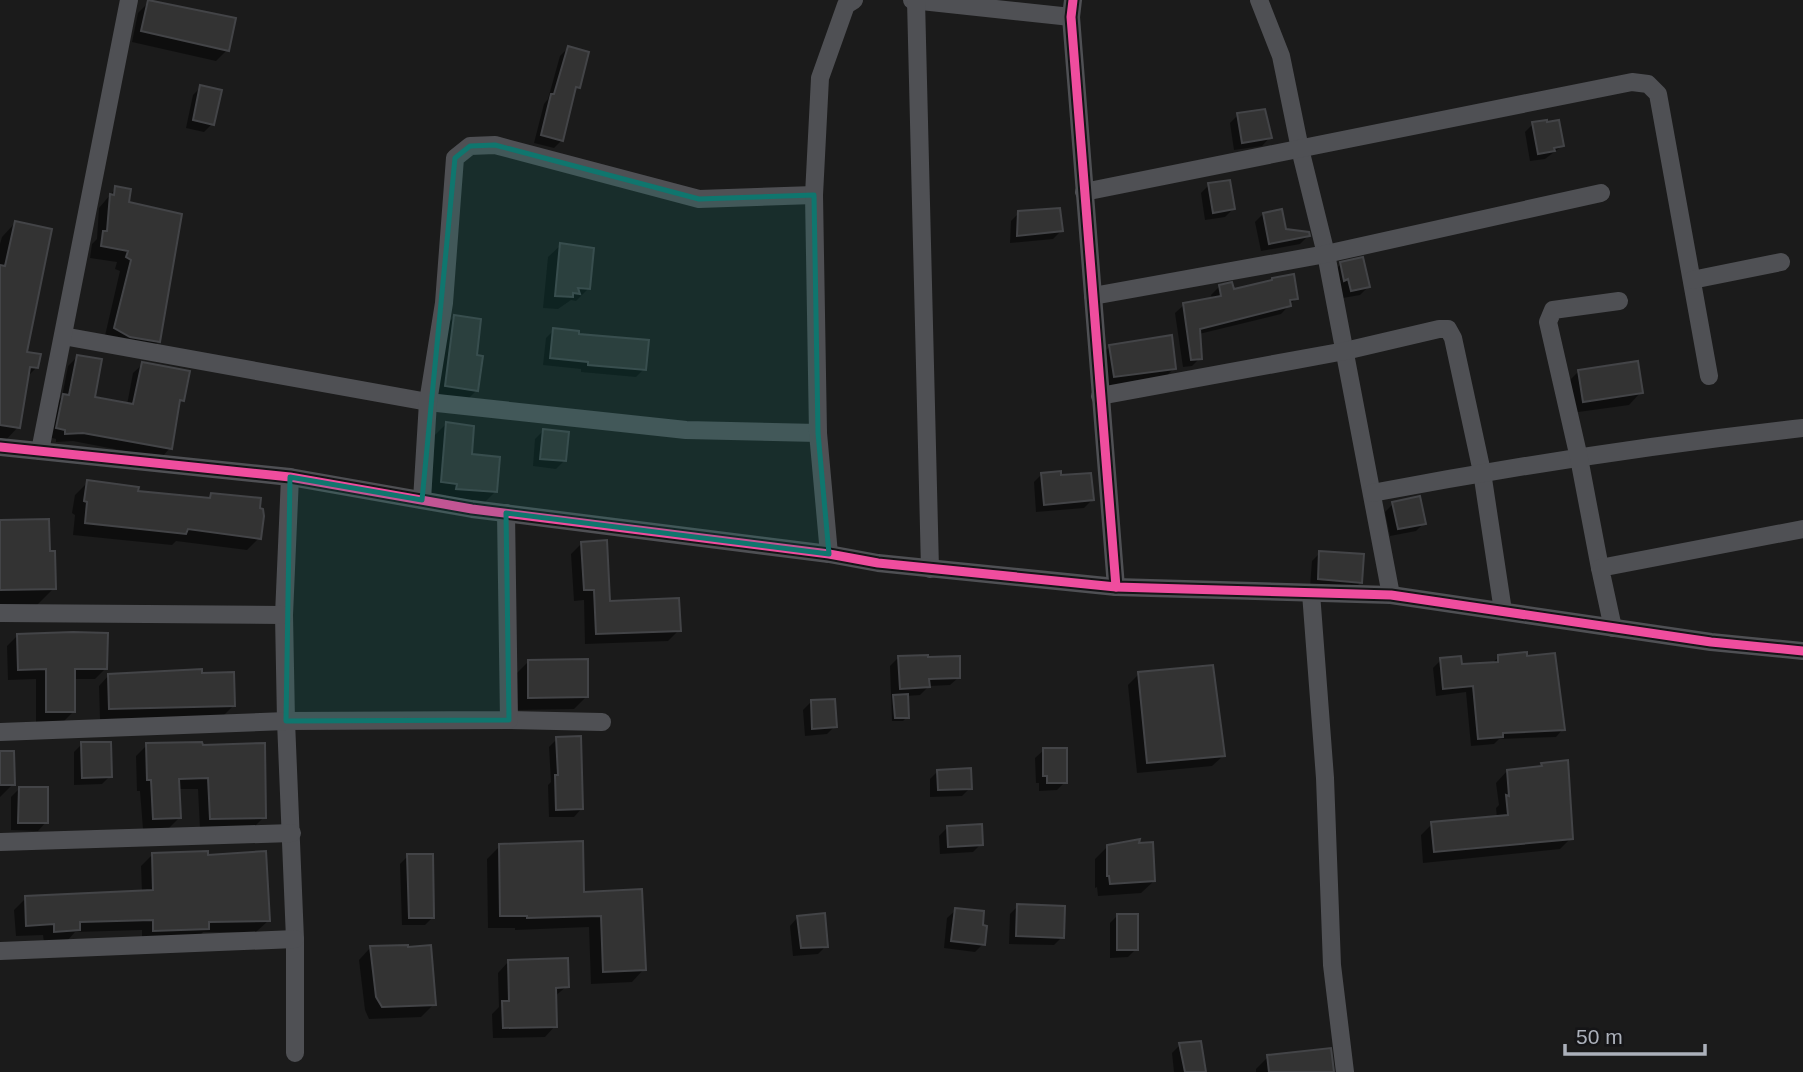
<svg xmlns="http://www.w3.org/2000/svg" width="1803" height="1072" font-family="Helvetica,sans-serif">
<rect width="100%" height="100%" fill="#1b1b1b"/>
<g fill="#0007">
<polygon points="149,2 227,50 216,61 132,42 138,13"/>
<polygon points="568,48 578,87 573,92 562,140 554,148 534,143 544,104 548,99 560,56"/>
<polygon points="201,87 212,124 204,132 186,128 193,95"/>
<polygon points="1238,115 1270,137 1262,146 1234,150 1230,123"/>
<polygon points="1533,124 1562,146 1545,159 1530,161 1525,132"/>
<polygon points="1209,185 1233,209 1225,217 1205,220 1201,193"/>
<polygon points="116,188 127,204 159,341 147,353 104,340 120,271 115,269 117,262 90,258 92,244 97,239 99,208"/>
<polygon points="1019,213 1061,231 1053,239 1010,243 1011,221"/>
<polygon points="1263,214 1284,230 1308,236 1300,244 1261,251 1255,222"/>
<polygon points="15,223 25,353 37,367 26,378 18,427 5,441 0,440 0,244 2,237"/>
<polygon points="561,245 589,288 576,301 571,300 558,309 543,308 548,257"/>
<polygon points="1341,264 1368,287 1360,295 1343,298 1333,272"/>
<polygon points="1273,279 1296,298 1281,314 1199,334 1200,358 1192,366 1183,367 1175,313 1184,305 1212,299 1211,295 1219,287 1233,291 1269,283"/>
<polygon points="454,317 475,357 477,390 468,399 438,394 446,325"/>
<polygon points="554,330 577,335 644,369 636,377 581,372 581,369 543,365 546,338"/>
<polygon points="1110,346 1174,368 1162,381 1102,389 1098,359"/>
<polygon points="78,356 93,398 127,405 133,373 143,364 182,400 178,404 170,448 161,458 73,441 56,442 56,439 48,437 54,405 62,397 68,366"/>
<polygon points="1579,371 1641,392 1629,405 1571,413 1566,384"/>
<polygon points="446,424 495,492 484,503 446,500 446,495 431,493 435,435"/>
<polygon points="543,431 564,461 556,469 533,466 535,439"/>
<polygon points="1042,474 1059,477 1092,500 1084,508 1036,512 1034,482"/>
<polygon points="88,482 136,492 207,499 212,495 259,538 247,550 176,541 172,545 73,535 75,515 72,513 75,495"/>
<polygon points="1393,504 1424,523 1416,531 1390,536 1385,512"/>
<polygon points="0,522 48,553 54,588 37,605 0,606"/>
<polygon points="582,543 608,603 679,630 668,641 585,644 584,600 574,601 571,554"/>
<polygon points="1320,553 1361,582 1353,590 1310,587 1312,561"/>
<polygon points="17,636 105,669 95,679 74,679 73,712 63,722 36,722 36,679 8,680 7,646"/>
<polygon points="1499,657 1526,657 1563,729 1556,737 1499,739 1494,744 1471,746 1466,692 1436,696 1433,668 1441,660 1461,666 1491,664"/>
<polygon points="898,658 959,677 950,685 929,686 920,695 906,696 907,717 903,721 892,721 890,666"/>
<polygon points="528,662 587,696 574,709 516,710 516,674"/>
<polygon points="200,674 233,706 223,716 100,719 99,686 109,675"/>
<polygon points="1139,674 1223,756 1212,766 1137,773 1128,685"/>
<polygon points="811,702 835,726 827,734 805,736 803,710"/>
<polygon points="557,739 582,808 574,817 549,817 548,785 551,782 549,747"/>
<polygon points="82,744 110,776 102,784 74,785 74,752"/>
<polygon points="147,745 201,747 264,817 253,828 200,829 198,789 178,789 179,818 168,829 143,829 140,791 137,791 136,756"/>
<polygon points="1044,750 1065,782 1057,790 1039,791 1039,783 1036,783 1035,758"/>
<polygon points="0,753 13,784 0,797"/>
<polygon points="1542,764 1571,838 1560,849 1423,863 1421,835 1432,824 1497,818 1496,808 1499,805 1496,783 1507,771 1538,768"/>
<polygon points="938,771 970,788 962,796 930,797 930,779"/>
<polygon points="19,789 46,822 38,831 11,830 11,797"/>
<polygon points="947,828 981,844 973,852 940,854 939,836"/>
<polygon points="1137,845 1154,881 1141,893 1098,896 1097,887 1095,888 1095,859 1107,847"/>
<polygon points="500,846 583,894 640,891 644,969 632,982 591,984 589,927 515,930 515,928 488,928 487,859"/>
<polygon points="153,854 207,857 268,921 256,932 203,932 196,940 142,941 142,930 75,932 67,941 44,942 43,935 16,936 14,910 26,898 142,892 141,866"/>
<polygon points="408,856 433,917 425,925 402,925 400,864"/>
<polygon points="1018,906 1062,937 1054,945 1009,944 1010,914"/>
<polygon points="956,910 983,944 975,952 944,948 947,918"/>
<polygon points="1118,915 1136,949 1128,957 1110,958 1110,923"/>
<polygon points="798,917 826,946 818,954 793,956 790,926"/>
<polygon points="371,947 434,1004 421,1017 369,1019 365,1010 359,960"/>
<polygon points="508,962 567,986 554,997 555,1026 545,1037 493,1038 492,1014 499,1007 498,973"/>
<polygon points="1180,1045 1204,1072 1174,1072 1172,1053"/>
<polygon points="1268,1057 1332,1072 1256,1072 1256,1069"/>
</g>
<g fill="#333" stroke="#434447" stroke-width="2">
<polygon points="148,0 236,18 229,51 141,31"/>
<polygon points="568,46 589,52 580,88 576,87 563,141 541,135 551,94 554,94"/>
<polygon points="200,85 222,90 214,125 193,120"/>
<polygon points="1265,109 1272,138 1242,143 1237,113"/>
<polygon points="1547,120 1547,122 1559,120 1564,146 1554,148 1555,151 1538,154 1532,122"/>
<polygon points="1230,180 1235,209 1213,213 1208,183"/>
<polygon points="115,186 131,189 129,202 182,214 160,342 130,337 114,328 131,260 126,257 128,251 101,246 103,231 107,231 110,194 114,195"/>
<polygon points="1060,208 1063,231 1017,236 1018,211"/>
<polygon points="1282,209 1286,229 1309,232 1310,236 1269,244 1263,213"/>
<polygon points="15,221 52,229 27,352 41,354 38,368 30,367 20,428 0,425 0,265 5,266"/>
<polygon points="560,243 594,248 590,289 578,288 580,294 573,293 573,297 555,296"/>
<polygon points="1363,257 1370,287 1351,291 1348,279 1344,281 1340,262"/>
<polygon points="1294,274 1298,299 1290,300 1291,306 1200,329 1202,359 1191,360 1183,303 1221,296 1219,285 1232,282 1234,289 1272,280 1272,278"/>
<polygon points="454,315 481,319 477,355 483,356 478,391 445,386"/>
<polygon points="553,328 579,331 579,334 649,340 646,370 588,365 588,362 550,358"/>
<polygon points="1172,335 1176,369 1114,377 1109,345"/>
<polygon points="77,355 102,359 95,397 133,404 142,362 190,371 184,401 180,400 172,449 83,433 65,434 65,430 56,428 63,394 69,395"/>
<polygon points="1638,361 1643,393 1583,402 1578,370"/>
<polygon points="446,422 474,426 472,454 500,457 497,492 456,489 457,484 441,482"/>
<polygon points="543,429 569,432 566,461 540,459"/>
<polygon points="1061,471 1061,475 1091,473 1094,500 1044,505 1041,473"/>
<polygon points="87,480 139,487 138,491 210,498 211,493 261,498 260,508 263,509 264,516 261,539 188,529 186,534 85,523 87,502 84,501"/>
<polygon points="1420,496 1426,524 1398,529 1392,502"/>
<polygon points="49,519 50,551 55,551 56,589 0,590 0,520"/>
<polygon points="607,540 610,601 679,598 681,631 596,634 594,590 584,590 581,542"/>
<polygon points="1319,551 1364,554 1362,583 1318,579"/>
<polygon points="73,632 108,633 107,669 75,669 75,712 46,712 46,669 18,670 17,634"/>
<polygon points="1527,652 1527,656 1555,653 1565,730 1503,733 1503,737 1478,739 1473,686 1443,689 1440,658 1461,656 1462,664 1498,662 1498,655"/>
<polygon points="928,655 928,657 960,656 960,678 929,679 930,687 900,689 898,656"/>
<polygon points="588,659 588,697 528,698 528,660"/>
<polygon points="1213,665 1225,756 1147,763 1138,672"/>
<polygon points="202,669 202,673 234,672 235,706 109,709 108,674"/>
<polygon points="908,694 909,718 895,718 893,695"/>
<polygon points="835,699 837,727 812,729 811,700"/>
<polygon points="581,736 583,809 556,810 555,775 558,775 556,737"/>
<polygon points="81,742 111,742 112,777 82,778"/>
<polygon points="202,742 203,745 265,743 266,818 210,819 208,778 179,779 181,818 153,819 151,780 147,780 146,743"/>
<polygon points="1043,748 1067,748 1067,783 1047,783 1047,776 1043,776"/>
<polygon points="0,751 14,751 15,785 0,785"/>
<polygon points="1568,760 1573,839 1434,852 1431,822 1508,815 1506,795 1509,796 1507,770 1542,766 1541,763"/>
<polygon points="971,768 972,789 938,790 937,770"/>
<polygon points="19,787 48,787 48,823 18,823"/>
<polygon points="982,824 983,845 948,847 947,826"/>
<polygon points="1140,839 1139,843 1153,842 1155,881 1110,884 1109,876 1107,876 1107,845"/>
<polygon points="583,841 584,892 642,889 646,970 603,972 601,916 527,918 527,916 500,916 499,844"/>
<polygon points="208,851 208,855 266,851 270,921 209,922 209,929 153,931 153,920 80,922 80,930 54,932 54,924 26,926 25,896 153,890 152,853"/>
<polygon points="407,854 433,854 434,918 409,918"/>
<polygon points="1017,904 1065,906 1064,938 1016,936"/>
<polygon points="955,908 984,911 983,925 987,926 985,945 951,941"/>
<polygon points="825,913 828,947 801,948 797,916"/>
<rect x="1117" y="914" width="21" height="36"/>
<polygon points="408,945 408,947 431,945 436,1005 382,1007 376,997 370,946"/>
<polygon points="568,958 569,987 556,988 557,1027 503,1028 502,1001 509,1001 508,960"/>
<polygon points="1201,1041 1206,1072 1185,1072 1179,1043"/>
<polygon points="1331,1048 1334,1072 1269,1072 1267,1055"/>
</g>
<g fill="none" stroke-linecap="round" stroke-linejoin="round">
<g stroke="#4f5054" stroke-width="18">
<polyline points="912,0 1071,17"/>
<polyline points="916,0 930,569"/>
<polyline points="1073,0 1071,17 1116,587 1391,595 1711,642 1803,651"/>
<polyline points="1259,0 1281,56 1300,149 1326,254 1391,595"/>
<polyline points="1084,192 1632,82 1648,84 1658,94 1709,376"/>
<polyline points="1692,280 1781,262"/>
<polyline points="1093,296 1326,254 1601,193"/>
<polyline points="63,336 428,402 686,430 818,433"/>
<polyline points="1100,396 1345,351 1439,329 1448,329 1453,338 1482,472 1503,611"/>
<polyline points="0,447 290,477 472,509 829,554 878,563 1116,587"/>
<polyline points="40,451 129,0"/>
<polyline points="290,477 284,615 286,721 295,939 295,1053"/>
<path d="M1372,493C1515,466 1658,444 1803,428"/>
<polyline points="422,500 428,402 444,303 455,158 470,146 495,145 699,199 814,195"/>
<polyline points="829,554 818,433 814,195 820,78 846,5 854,0"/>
<polyline points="1600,568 1579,458 1548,322 1553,310 1619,301"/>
<polyline points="1311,593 1325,778 1332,965 1345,1072"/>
<polyline points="0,613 284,615"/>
<polyline points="1613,628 1600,568 1803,529"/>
<polyline points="509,720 602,722"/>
<polyline points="0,732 286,721 509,720 506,513"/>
<polyline points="0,842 292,833"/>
<polyline points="0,951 295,939"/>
</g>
<g stroke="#151517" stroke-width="13">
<g id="cycleway">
<polyline points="1073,0 1071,17 1116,587 1391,595 1711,642 1803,651"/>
<polyline points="0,447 290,477 472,509 829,554 878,563 1116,587"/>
</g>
</g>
<use href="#cycleway" stroke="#ef4d9e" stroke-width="9"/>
</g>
<path fill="#0f766e" fill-opacity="0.2" stroke="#0f766e" stroke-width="5" stroke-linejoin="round" d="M495,145L699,199L814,195L818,433L829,554L506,513L509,720L286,721L290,477L422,500L455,158L470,146Z"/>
<path d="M1565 1044v10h140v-10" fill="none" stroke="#acb1bb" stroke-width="3.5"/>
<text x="1576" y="1044" font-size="21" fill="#acb1bb" stroke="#151517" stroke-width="5" paint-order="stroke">50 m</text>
</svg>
